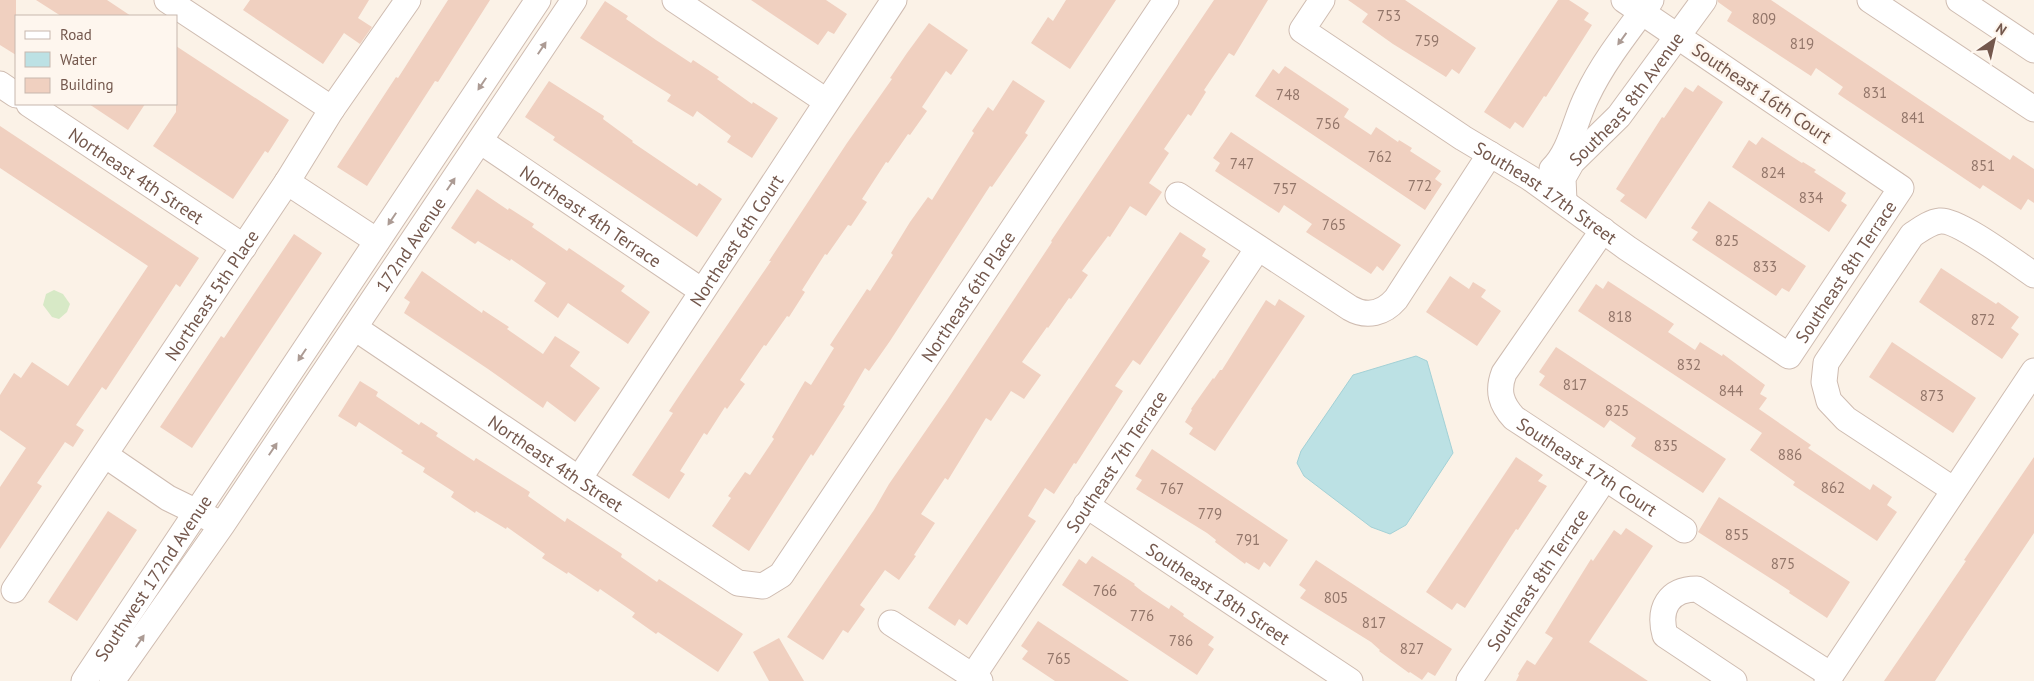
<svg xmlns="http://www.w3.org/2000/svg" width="2034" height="681" font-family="'PT Sans',sans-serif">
<rect width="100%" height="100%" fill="#fbf2e7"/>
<polygon fill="#d7e9c6" points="54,290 63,294 70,304 67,312 59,319 52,317 43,305 46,294"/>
<polygon fill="#bce1e4" stroke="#a3d1d6" points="1416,356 1427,361 1453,453 1406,525 1390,534 1371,527 1304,476 1297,463 1301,451 1353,375"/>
<g fill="#f0d0c0">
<polygon points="0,0 16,0 16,55 0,45"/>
<polygon points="36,0 107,0 131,16 61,16"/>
<polygon points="250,0 369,0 358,18 372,27 360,44 344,33 323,64 243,10"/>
<polygon points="448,0 490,0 438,82 435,81 367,186 337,167 396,77 398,78"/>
<polygon points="751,0 826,0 847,14 834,34 828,31 818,45"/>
<polygon points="1066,0 1116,0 1070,69 1031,43 1048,17 1053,21"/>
<polygon points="1214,0 1268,0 1234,56 1229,53 1204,90 1206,92 1191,116 1188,114 1164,149 1169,153 1149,183 1162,192 1146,216 1130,206 1110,237 1108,236 1082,271 1088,275 1071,299 1069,298 1048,328 1047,327 1022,362 1041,375 1024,399 1011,391 991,421 986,418 948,480 945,478 921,514 935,523 914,555 916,556 899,580 885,570 860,605 865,609 848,633 843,630 823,660 787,637 874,510 889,484 947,400 1052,242 1051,241"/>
<polygon points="1348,0 1405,0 1476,48 1459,74 1452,69 1446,77 1393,44 1362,22 1368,14"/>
<polygon points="1558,0 1569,0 1589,13 1584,20 1592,25 1546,97 1544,96 1523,128 1515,122 1510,129 1484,112"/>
<polygon points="1718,0 1771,0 2010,160 2013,155 2034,169 2034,203 2028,199 2021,210 1983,185 1980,189 1838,94 1843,87 1816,68 1811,76 1727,21 1732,12 1718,2"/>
<polygon points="605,1 628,16 626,19 656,40 691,63 693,60 719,77 717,79 752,104 753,102 778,118 752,158 727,142 731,136 697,111 693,117 667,101 671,95 580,38"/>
<polygon points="929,23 968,50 951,75 946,71 922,107 927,111 910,135 908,134 888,163 886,162 862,199 867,202 851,226 848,225 827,255 825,254 802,290 805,292 789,317 787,316 766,346 764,345 740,380 745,384 727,409 725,407 707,435 704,433 680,471 685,474 669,499 632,475 673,413 669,411 691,378 771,261 769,261 847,143 892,79 890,78 907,53"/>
<polygon points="176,46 289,120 268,153 265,151 233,199 153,146 176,112"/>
<polygon points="1285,66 1349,109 1344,117 1371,135 1376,127 1398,142 1399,140 1412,148 1410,151 1441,171 1435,179 1442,184 1425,210 1255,96 1273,69 1279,74"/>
<polygon points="1013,80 1045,101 1025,133 1028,135 992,187 990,186 890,341 869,371 865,368 843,405 845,406 822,442 813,456 811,454 749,551 712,526 731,498 728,496 745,472 750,475 774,439 772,437 805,381 811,385 834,348 830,345 867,289 870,291 893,255 891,253 910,222 928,197 932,200 974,133 972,131 988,107 993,111"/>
<polygon points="549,81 604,116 603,119 633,141 632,142 697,186 699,183 722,199 697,237 553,140 555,137 525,117"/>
<polygon points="1698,85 1723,102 1646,219 1620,201 1625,195 1616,189 1662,117 1664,118 1685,87 1693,92"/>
<polygon points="89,104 145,104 128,130"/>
<polygon points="0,126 199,258 180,287 176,284 106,390 102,387 76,425 84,430 73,447 65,442 37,483 42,486 0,549 0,487 26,448 0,430 0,395 14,373 21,378 32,362 68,386 148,266 0,168"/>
<polygon points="1231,132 1401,245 1383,271 1377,266 1371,274 1306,232 1312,224 1284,205 1279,213 1215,171 1220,163 1213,158"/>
<polygon points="1762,137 1802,163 1803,162 1816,170 1814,172 1846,193 1841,201 1847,205 1829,232 1732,167 1749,140 1756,145"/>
<polygon points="477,189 508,210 509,208 534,224 532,227 567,251 569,248 625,286 621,291 650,312 628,344 568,303 558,318 534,301 546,283 511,259 510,261 478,241 475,244 451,228"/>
<polygon points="1709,201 1806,266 1789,292 1782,288 1776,296 1692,240 1698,232 1691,228"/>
<polygon points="1180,232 1206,249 1202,256 1210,261 1140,365 1133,360 1115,386 1123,391 1076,464 1074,463 1054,494 1045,488 1028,516 1036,521 967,625 959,619 955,626 928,608"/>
<polygon points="294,234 322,253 192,448 160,427 221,336 224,338"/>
<polygon points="1941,268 1996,304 1998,302 2019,317 2011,328 2019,334 2002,359 1919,302"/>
<polygon points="422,271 482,313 483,310 509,327 507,329 543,354 555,336 580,352 570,366 600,388 575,422 547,401 543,408 488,369 404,313 410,302 404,298"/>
<polygon points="1450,276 1469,289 1473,282 1486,290 1481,297 1501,311 1477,346 1426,312"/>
<polygon points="1608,281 1674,324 1668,332 1695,350 1700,342 1722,356 1723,354 1765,385 1760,394 1767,398 1759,409 1811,445 1808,448 1870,490 1873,484 1892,497 1887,505 1897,512 1877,541 1793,485 1795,482 1750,450 1762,433 1578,311 1596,284 1603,289"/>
<polygon points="1279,299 1305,316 1215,451 1189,434 1193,428 1185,422 1192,410 1191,409 1213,378 1214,379 1220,370 1222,370 1266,300 1275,306"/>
<polygon points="1892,342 1976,398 1953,433 1869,377"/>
<polygon points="1556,347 1726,459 1703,493 1631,446 1636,438 1610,420 1604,428 1539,385 1545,376 1539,372"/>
<polygon points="360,381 378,392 376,396 419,425 421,422 438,433 436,436 474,461 476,458 530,492 528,496 565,522 567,518 622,554 621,557 657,582 659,579 743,634 718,672 658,632 656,634 632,617 635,613 600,589 598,592 568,572 567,574 542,558 545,554 507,527 506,529 476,511 475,513 451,497 454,492 423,472 425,468 401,453 403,451 359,422 356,427 338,416"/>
<polygon points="1152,449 1288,540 1270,567 1264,562 1259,570 1246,562 1245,564 1215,542 1216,540 1207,533 1136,489 1142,480 1135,476"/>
<polygon points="1516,457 1543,475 1538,481 1547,486 1518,530 1516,529 1510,538 1465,608 1457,603 1452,610 1426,592"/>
<polygon points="2034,457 2034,533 1968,631 1935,681 1884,681 1934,608 1966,561 1964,560"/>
<polygon points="1719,497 1850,582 1827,618 1789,593 1790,591 1698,532"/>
<polygon points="108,511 137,530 77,621 48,602"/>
<polygon points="1626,528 1653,546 1589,642 1648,681 1516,681 1519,675 1518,674 1527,660 1535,665 1553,638 1545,633 1591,559 1593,561 1614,530 1621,535"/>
<polygon points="1092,556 1135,584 1134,585 1143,592 1169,609 1171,605 1184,614 1183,616 1214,637 1208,645 1214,649 1197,675 1062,585 1079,559 1086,564"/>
<polygon points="1316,560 1452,649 1435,676 1428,672 1422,680 1410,672 1409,673 1379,651 1380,650 1371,642 1300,598 1306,590 1299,585"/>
<polygon points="1038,621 1129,681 1055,681 1022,659 1028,651 1021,646"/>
<polygon points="779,638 804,681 769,681 753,652"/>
</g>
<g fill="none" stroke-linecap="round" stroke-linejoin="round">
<g stroke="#cfbcb1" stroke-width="27">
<g id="minor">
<polyline points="167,0 332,109"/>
<polyline points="675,0 826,101"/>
<path id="s1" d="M1322,0L1302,30L1463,138L1530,178L1627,248L1789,356L1901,188L1624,0"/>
<polyline points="1870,0 2034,109"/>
<polyline points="1959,0 2034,50"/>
<polyline points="0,84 16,95"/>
<path id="s2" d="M29,104L244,247"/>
<path id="s3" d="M480,141L702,291"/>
<path d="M1552,169C1571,151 1575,119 1587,96C1603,62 1628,31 1651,0"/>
<polyline points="287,182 377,241"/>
<path d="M1178,195L1350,308C1367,318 1384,313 1396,299L1490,154"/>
<path id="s4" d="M1564,201L1563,178L1572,162L1619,116L1704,0"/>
<path id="s5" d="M1603,230L1504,373C1497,391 1501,404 1514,418L1684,530"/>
<path id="s6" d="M355,328L579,479L738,583L763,586L781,575L1166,0"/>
<polyline points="105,455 168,498 211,519"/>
<path id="s7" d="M579,479L894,0"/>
<path d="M1954,490L1846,419L1829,401L1824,382L1826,363L1912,235C1921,229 1930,222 1940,221C1958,219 2016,263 2034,275"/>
<path id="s8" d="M1086,505L1350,681"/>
<path id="s9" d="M14,590L287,182L332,109L408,0"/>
<polyline points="891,623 980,681"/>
<path id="s10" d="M973,676L1258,248"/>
<path id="s11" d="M84,681L538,0"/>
<path id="s12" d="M112,681L222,525L574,0"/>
<path id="s13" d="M1469,681L1605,478"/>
<path d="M1734,681L1665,635C1658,609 1668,589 1697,589L1831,675"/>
<polyline points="1827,681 2034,371"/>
</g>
</g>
<use href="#minor" stroke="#fff" stroke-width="25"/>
</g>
<defs><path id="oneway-solid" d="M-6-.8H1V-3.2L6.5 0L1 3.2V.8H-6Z" transform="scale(1.25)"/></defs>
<g fill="#ac9b94">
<use href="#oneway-solid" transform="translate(1622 39) rotate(126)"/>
<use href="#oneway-solid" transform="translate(542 48) rotate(-56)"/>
<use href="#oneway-solid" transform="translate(482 84) rotate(124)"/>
<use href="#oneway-solid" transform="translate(451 184) rotate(-56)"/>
<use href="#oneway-solid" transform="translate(392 219) rotate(124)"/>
<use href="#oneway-solid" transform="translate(302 355) rotate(124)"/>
<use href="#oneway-solid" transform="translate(273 449) rotate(-56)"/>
<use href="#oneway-solid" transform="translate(140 641) rotate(-55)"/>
</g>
<g text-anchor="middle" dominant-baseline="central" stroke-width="5" stroke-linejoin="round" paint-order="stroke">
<g font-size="15" fill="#93766a">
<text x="1389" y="15">753</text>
<text x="1764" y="18">809</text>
<text x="1427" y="40">759</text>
<text x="1802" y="43">819</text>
<text x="1875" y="92">831</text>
<text x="1288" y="94">748</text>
<text x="1913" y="117">841</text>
<text x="1328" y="123">756</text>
<text x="1380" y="156">762</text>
<text x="1242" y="163">747</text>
<text x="1983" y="165">851</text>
<text x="1773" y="172">824</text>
<text x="1420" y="185">772</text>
<text x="1285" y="188">757</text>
<text x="1811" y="197">834</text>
<text x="1334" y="224">765</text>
<text x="1727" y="240">825</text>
<text x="1765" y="266">833</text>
<text x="1620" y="316">818</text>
<text x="1983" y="319">872</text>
<text x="1689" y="364">832</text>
<text x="1575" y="384">817</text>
<text x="1731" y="390">844</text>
<text x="1932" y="395">873</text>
<text x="1617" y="410">825</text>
<text x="1666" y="445">835</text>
<text x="1790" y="454">886</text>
<text x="1833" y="487">862</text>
<text x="1172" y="488">767</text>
<text x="1210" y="513">779</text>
<text x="1737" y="534">855</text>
<text x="1248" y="539">791</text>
<text x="1783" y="563">875</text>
<text x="1105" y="590">766</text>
<text x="1336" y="597">805</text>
<text x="1142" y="615">776</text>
<text x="1374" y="622">817</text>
<text x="1181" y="640">786</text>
<text x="1412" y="648">827</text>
<text x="1059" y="658">765</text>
</g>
<g font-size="18" fill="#74584d" stroke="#fef6ee">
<text transform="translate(1762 93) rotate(34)">Southeast 16th Court</text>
<text stroke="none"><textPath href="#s4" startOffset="125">Southeast 8th Avenue</textPath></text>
<text stroke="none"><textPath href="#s2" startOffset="129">Northeast 4th Street</textPath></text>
<text stroke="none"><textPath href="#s1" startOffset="329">Southeast 17th Street</textPath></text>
<text stroke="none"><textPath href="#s3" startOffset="134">Northeast 4th Terrace</textPath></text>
<text stroke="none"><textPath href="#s7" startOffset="286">Northeast 6th Court</textPath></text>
<text stroke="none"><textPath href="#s12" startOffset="529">172nd Avenue</textPath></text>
<text stroke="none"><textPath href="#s1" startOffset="724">Southeast 8th Terrace</textPath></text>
<text stroke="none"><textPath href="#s9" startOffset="355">Northeast 5th Place</textPath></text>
<text stroke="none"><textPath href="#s6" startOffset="842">Northeast 6th Place</textPath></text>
<text stroke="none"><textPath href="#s10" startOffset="258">Southeast 7th Terrace</textPath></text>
<text stroke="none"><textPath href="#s6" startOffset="242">Northeast 4th Street</textPath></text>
<text stroke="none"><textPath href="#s5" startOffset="311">Southeast 17th Court</textPath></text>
<text stroke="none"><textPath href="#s11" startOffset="124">Southwest 172nd Avenue</textPath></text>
<text stroke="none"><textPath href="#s13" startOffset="122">Southeast 8th Terrace</textPath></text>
<text stroke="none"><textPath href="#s8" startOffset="159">Southeast 18th Street</textPath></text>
</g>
</g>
<rect x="15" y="15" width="162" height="90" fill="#fef6ee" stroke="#c7b7ae"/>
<rect x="25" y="31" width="25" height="8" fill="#ffffff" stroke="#c7b7ae"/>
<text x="60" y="40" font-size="15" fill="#74584d">Road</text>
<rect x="25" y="52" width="25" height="15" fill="#bce1e4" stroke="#c7b7ae"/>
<text x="60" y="65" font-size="15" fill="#74584d">Water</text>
<rect x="25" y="78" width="25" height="15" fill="#f0d0c0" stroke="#c7b7ae"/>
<text x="60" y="90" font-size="15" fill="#74584d">Building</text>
<g transform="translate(1994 40) rotate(34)" stroke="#fef6ee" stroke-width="4" paint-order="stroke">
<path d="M0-4L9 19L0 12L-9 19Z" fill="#74584d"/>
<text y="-8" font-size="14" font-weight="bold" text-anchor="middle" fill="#74584d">N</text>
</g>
</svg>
